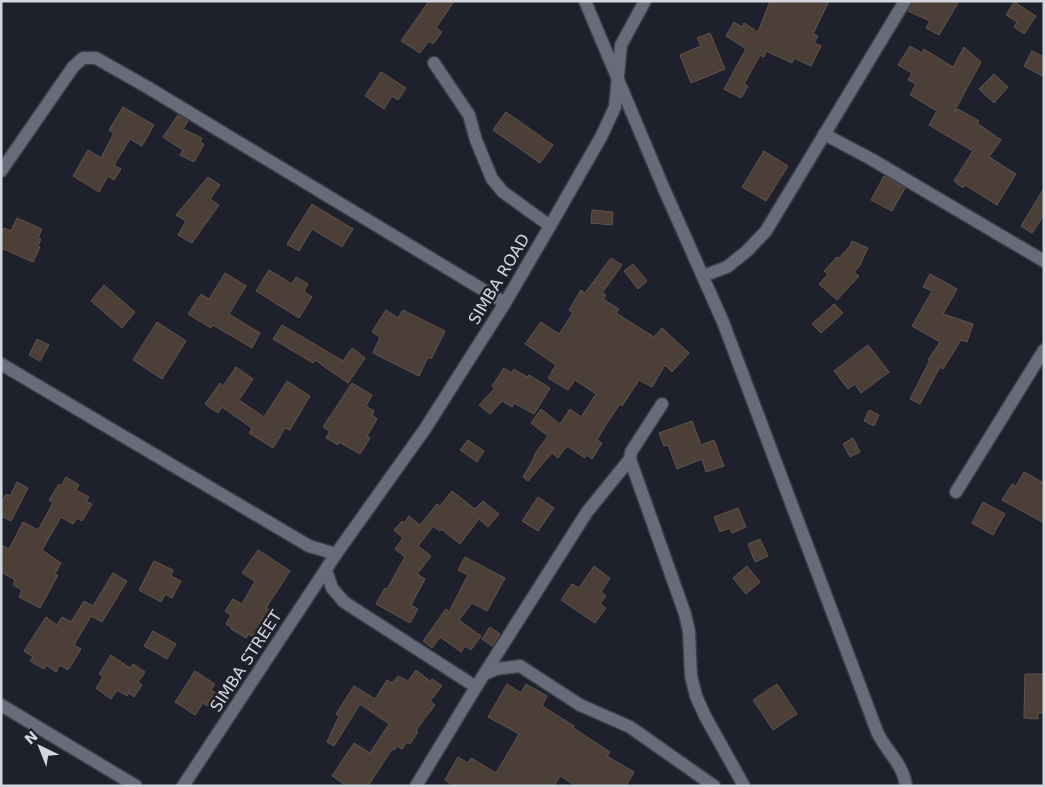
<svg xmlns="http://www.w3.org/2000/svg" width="1045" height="787" font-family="'DejaVu Sans',sans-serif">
<rect width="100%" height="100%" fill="#1e212c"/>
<g fill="#4b3f38" stroke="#62554d">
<polygon points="429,1 454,1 436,28 442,32 433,44 429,41 420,53 401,41"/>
<polygon points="770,1 829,1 813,34 818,36 814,43 821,46 811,66 794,58 792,63 766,51 764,57 760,55 744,84 748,86 741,98 724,89 746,49 726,36 734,22 742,27 744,23 758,32"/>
<polygon points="913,1 959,1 939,35 926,28 930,21 908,11"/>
<polygon points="1014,2 1036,16 1024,34 1014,27 1017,22 1006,15"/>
<polygon points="710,33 725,69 691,83 680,55 701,46 697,38"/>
<polygon points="910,46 922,53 924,49 953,67 964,47 981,62 954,112 958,109 979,121 977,123 1001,140 989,157 1016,174 997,205 965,185 963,188 954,181 973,151 929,125 937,111 910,95 916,84 908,80 912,73 898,65"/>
<polygon points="1032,51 1044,57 1044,77 1024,66"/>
<polygon points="381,72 406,88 398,100 392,96 384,109 365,96"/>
<polygon points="994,74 1008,87 994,103 979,89"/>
<polygon points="123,107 154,125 142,146 130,139 114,165 121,169 114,180 108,176 99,192 73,176 88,150 101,158 114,133 109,130"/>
<polygon points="506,112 553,145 540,163 493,130"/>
<polygon points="178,115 188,121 183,129 202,138 200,142 204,144 194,162 180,155 183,150 163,137"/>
<polygon points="764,151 788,166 766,201 742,187"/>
<polygon points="884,176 905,188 892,211 871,200"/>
<polygon points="208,177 220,185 210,199 219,205 192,243 178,235 186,221 176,215"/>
<polygon points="1044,188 1044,215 1032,233 1021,226"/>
<polygon points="312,204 353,229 342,247 312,229 299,251 287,244"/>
<polygon points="592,210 613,212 612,225 591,223"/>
<polygon points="17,218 42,229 38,238 41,239 38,246 40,247 33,262 1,248 1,234 4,228 11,231"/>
<polygon points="852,241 868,248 859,267 854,272 859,276 837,300 819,284 828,274 824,271 837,257 839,258 850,246"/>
<polygon points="611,258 622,265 602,293 606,295 603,299 619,309 616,313 654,337 662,328 689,353 672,372 665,365 652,387 639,380 622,406 620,404 605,426 597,440 602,443 592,459 587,455 585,458 567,446 558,458 552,453 528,481 523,477 535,456 534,455 548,436 531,423 541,409 560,424 570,409 581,417 596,394 575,380 568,390 548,378 556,365 525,344 541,322 559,334 573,313 569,310 581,290 585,293"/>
<polygon points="633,264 647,281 638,289 624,271"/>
<polygon points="269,270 292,284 296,277 308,284 304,291 312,297 299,318 256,291"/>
<polygon points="225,273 246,286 229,314 260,333 252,348 213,325 211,328 188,314 201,294 209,299"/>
<polygon points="930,274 957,289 943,314 973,324 967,342 961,340 943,369 940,367 920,404 910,399 930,360 928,360 940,342 912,326 932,291 923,287"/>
<polygon points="104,285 135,312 122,328 91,301"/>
<polygon points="834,304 843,313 821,333 812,324"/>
<polygon points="386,310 398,318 403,310 445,331 431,359 428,357 419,376 373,353 380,337 372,332"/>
<polygon points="157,322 186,341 162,379 133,360"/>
<polygon points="282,325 343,361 352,348 365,358 348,383 315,360 313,363 273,339"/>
<polygon points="37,339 49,345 40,361 29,355"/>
<polygon points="868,345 889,372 861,393 855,384 848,389 834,371"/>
<polygon points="236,367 253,379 239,400 264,417 287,381 310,396 290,430 285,428 273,448 249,433 252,428 222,407 218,413 205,404 220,383 223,386"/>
<polygon points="504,368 512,373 514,369 527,377 529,375 550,388 534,414 514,403 512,407 502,401 490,414 479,405 495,388 492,386"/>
<polygon points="352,383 372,395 366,406 374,411 372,415 377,419 367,436 370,438 360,454 339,442 338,445 326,438 330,431 323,427"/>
<polygon points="869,410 879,415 874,426 864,421"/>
<polygon points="692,421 701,445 714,440 724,466 706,472 702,459 677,469 668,445 664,446 659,433"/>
<polygon points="853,438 860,452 850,457 843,444"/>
<polygon points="468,440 484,451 477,462 460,450"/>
<polygon points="1024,472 1044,483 1044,523 1002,500 1012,484 1016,486"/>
<polygon points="66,477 79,485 76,490 89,497 86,501 92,504 82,521 77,518 73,524 61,517 42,550 61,563 55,574 58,575 40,608 19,597 22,590 13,585 15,580 1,572 1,545 9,549 23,522 38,530 53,503 49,500 59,484 61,486"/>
<polygon points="17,482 28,488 11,521 1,516 1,503 6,494 10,496"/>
<polygon points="452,491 475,509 483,501 499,514 488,527 479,519 460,544 441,529 440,531 433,526 418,546 431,556 417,574 425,579 411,605 418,609 410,623 376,604 385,588 387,589 405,557 395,549 403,538 394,530 402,521 404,523 409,516 420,525 437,504 440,506"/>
<polygon points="538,497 554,508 538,531 522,521"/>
<polygon points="983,502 1005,514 993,535 972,523"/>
<polygon points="738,508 746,527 732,533 730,528 720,532 714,517"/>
<polygon points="760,539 768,556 755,562 748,544"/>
<polygon points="258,550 290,571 266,608 270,610 253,637 249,634 246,638 231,629 232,628 226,624 231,615 225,611 233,599 242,604 255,581 242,573"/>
<polygon points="465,557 505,578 487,611 472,603 459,620 481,636 471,650 465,646 461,652 440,637 432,648 423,641 446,609 449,612 468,575 458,570"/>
<polygon points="154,561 173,570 171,576 181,581 172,598 165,594 161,602 139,590"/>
<polygon points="594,566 610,578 601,592 606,596 600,604 606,608 595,623 561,600 572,584 579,588"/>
<polygon points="747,566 760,582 746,594 733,578"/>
<polygon points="113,573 127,581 102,622 91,616 74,645 81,649 68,670 60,665 56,672 46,665 44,669 30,661 33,657 24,651 46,617 57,625 62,617 71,622 84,601 93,606"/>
<polygon points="490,627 500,634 492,646 482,639"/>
<polygon points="153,631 176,644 167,659 144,646"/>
<polygon points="111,655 130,668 133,664 145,672 138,682 142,685 134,697 129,693 127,696 117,690 111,699 96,688 103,677 99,674"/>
<polygon points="416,670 430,681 432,679 442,686 430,701 435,705 416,730 418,732 410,744 407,742 402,749 397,746 394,750 392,749 368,786 347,786 332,776 354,743 370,753 389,724 360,704 334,746 327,742 339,716 336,714 354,686 375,699 387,680 392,683 398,676 408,681"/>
<polygon points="195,671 215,684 211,690 216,693 208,706 203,703 195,715 175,702"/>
<polygon points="1025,674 1044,674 1044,713 1038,713 1038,719 1024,718"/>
<polygon points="507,684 521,693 526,684 547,696 542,706 574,726 573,728 610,752 607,756 634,772 626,786 576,786 560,776 554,786 454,786 445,780 458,757 468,763 471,758 496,773 519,734 488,717"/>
<polygon points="777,684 797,714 773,730 753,700"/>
</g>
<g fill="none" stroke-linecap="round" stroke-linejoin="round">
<g stroke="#393b44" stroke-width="15">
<g id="minor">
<path d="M585,1L664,189L723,322L878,734C888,753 903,764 906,786"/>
<polyline points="434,63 469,115 476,140 492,179 503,192 550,226"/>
<polyline points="824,134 871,159 1044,261"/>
<polyline points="1,171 73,67 83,58 96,58 147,87 505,303"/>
<polyline points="703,276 727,267 747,251 766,231 905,1"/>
<polyline points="1,364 309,546 336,554"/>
<polyline points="630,459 685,614 689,632 691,676 696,696 705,716 744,786"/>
<polyline points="956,492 1044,350"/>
<polyline points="326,570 332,588 344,602 476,687"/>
<polyline points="485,674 496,669 520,666 580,705 630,727 714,786"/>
<polyline points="1,705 136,786"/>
<polyline points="183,786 336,554 425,429 505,303 550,226 601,137 615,107 621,45 645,1"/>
<polyline points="416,786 476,687 587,512 630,459 631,452 662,404"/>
</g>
</g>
<use href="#minor" stroke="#686b79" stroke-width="12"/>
</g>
<g text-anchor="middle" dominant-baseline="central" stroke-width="5" stroke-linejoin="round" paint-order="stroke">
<g font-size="16" fill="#d4d7de" stroke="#1e212c">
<text transform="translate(499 279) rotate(-59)">SIMBA ROAD</text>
<text transform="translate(246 661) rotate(-57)">SIMBA STREET</text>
</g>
</g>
<rect width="1045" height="787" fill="none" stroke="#d4d7de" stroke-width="5"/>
<g transform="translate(40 747) rotate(317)" stroke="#1e212c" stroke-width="4" paint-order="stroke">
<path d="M0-4L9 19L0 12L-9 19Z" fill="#d4d7de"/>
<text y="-8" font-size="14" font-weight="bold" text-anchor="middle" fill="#d4d7de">N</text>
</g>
</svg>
